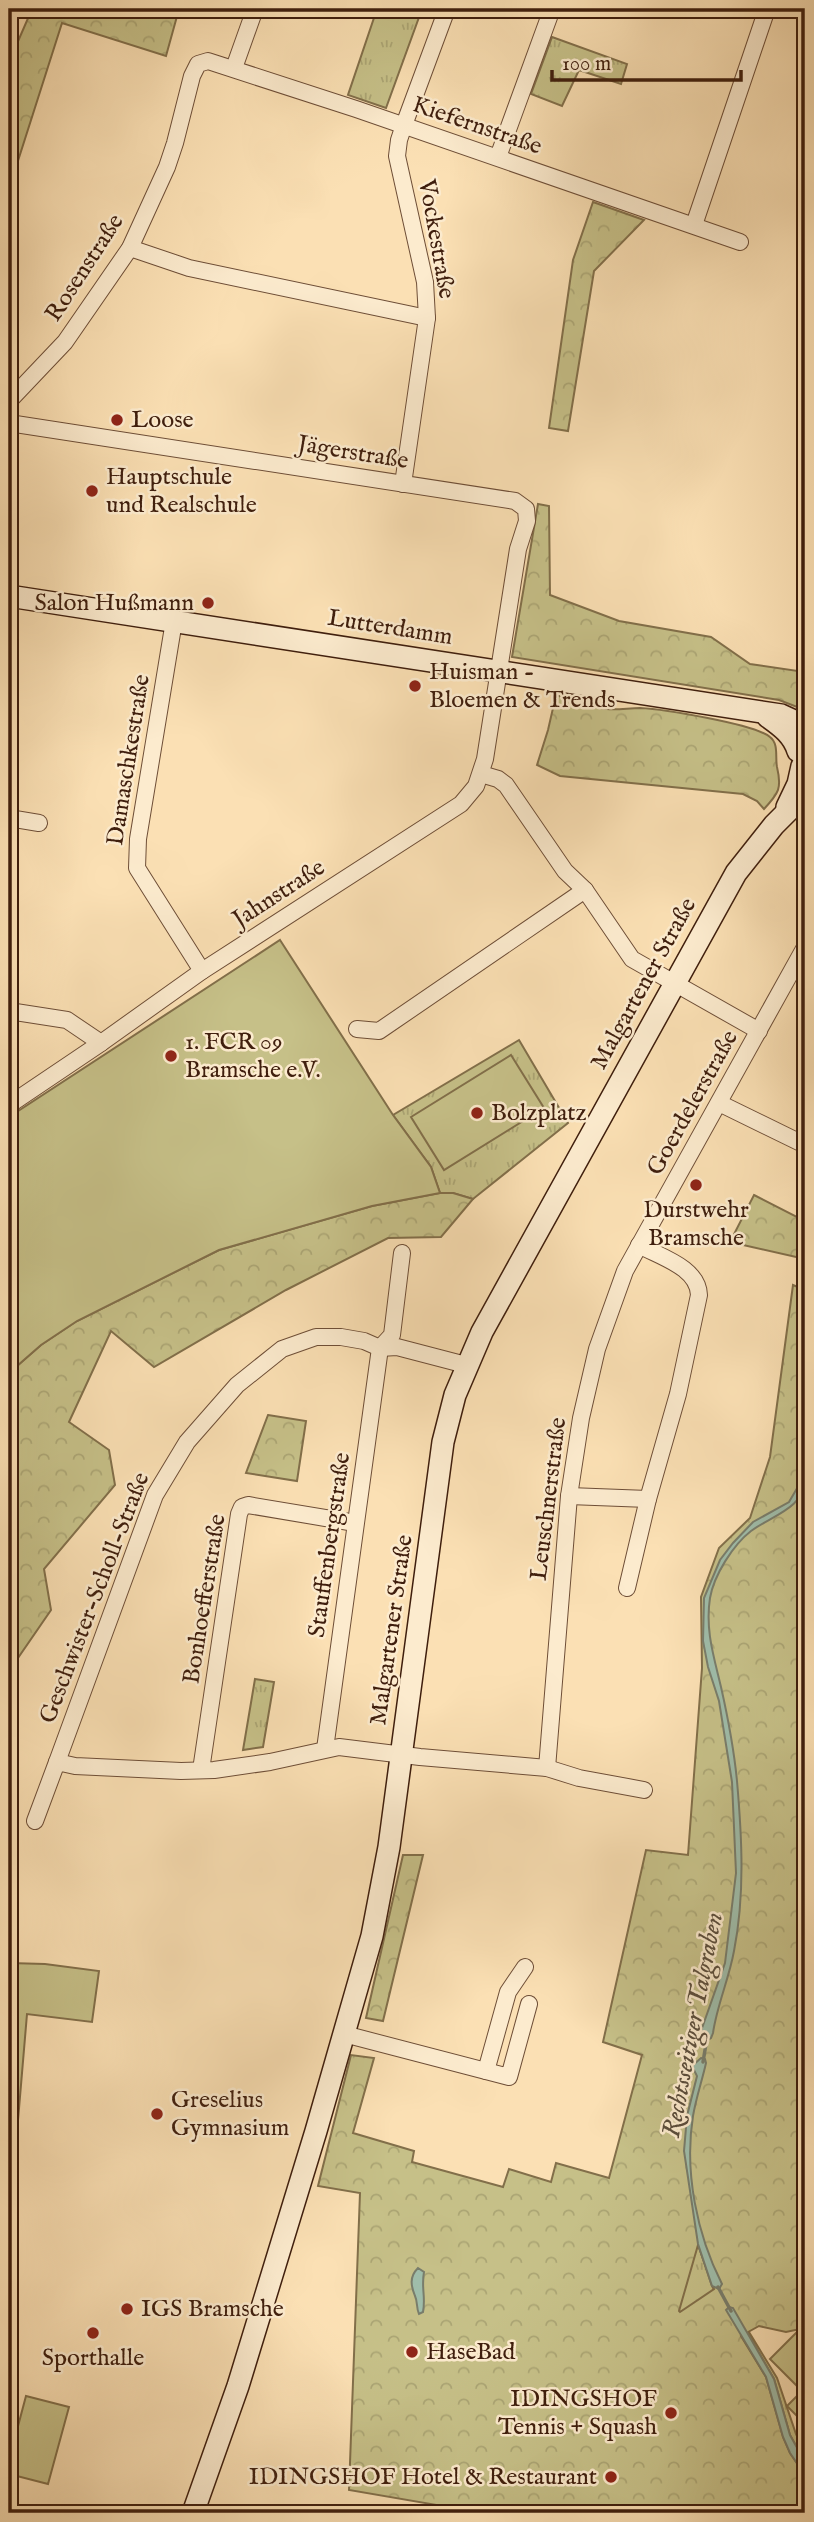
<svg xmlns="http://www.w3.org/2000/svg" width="814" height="2522" font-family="'IM FELL English',serif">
<defs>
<pattern id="grass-tufts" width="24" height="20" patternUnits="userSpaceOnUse" patternTransform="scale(1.75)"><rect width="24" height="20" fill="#c6c088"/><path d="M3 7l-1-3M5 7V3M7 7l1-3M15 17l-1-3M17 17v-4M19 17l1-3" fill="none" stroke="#aba574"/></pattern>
<pattern id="forest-crowns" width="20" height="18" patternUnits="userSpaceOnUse" patternTransform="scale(1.75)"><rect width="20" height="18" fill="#c6c088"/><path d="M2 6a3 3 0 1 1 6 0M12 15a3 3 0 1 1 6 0" fill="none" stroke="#aba574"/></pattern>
</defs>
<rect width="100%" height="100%" fill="#fbe0b4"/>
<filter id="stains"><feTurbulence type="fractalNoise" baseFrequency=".00286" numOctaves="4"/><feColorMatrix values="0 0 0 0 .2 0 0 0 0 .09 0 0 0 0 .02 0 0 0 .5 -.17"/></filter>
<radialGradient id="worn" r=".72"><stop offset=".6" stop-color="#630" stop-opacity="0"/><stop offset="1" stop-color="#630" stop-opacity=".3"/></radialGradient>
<g fill="url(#grass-tufts)" stroke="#826f4a" stroke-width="2">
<polygon points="377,9 422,9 386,108 348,95"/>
<polygon points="552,37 627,64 621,84 579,70 562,106 531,94"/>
<polygon points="519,1040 568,1123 473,1199 453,1193 440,1193 431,1167 393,1115"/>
<polygon points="255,1679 274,1682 263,1747 243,1750"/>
<polygon points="698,2244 712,2286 718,2296 621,2337"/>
<polygon points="747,2332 749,2332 777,2378 796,2434 805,2453 805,2462 790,2435 774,2379"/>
</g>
<g fill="url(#forest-crowns)" stroke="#826f4a" stroke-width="2" fill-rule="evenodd">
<polygon points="32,9 179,9 166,56 62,23 9,189 9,62"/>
<polygon points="593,202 644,220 594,271 568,431 549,428 573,260"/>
<polygon points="538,504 549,506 550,595 619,621 711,637 750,664 805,672 805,710 779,700 512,657"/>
<path d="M556,695C573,701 589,707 607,709C618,710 629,708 640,708C662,709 755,724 770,737C779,744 775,757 777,767C782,788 779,793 764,809L757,801L743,794L560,776L537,765L548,730Z"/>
<polygon points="440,1193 453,1193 473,1199 441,1237 388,1238 286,1290 154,1367 111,1331 69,1422 109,1450 115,1485 44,1569 51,1610 9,1671 9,1373 41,1345 77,1321 219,1250 372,1206"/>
<polygon points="754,1195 805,1221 805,1259 730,1242"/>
<path d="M793,1285L805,1290V2328L786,2332L759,2326L741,2336L766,2377L783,2437L790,2453L805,2475V2513H466V2510L349,2490L360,2193L318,2186L351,2055L374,2058L353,2133L414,2151L412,2162L503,2187L509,2169L551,2182L556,2163L609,2178L642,2055L603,2042L646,1850L688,1855L702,1668L701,1597L719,1548L750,1518L770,1457ZM698,2245L714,2289L680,2312L679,2311Z"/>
<polygon points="268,1415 306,1421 297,1481 246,1473"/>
<polygon points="403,1855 423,1855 383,2021 366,2018"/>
</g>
<g fill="#c6c088" stroke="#826f4a" stroke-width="2">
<polygon points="280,940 393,1115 431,1167 440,1193 372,1206 219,1250 77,1321 41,1345 9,1373 9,1117"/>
<polygon points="511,1055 544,1108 444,1170 411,1117"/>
<polygon points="9,1963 45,1964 99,1971 92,2022 27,2014 17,2132 9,2161"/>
<polygon points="798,2331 805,2338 805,2378 797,2386 770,2359"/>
<polygon points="805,2388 805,2424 787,2406"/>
<polygon points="26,2396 69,2407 48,2484 9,2474 9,2460"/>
</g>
<g fill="#9fbdaa" stroke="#797d6b" stroke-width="2">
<path d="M803,1478L805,1479C805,1508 771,1516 751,1531C733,1545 714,1575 710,1598C705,1630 714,1657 721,1687C728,1718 734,1750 737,1781C742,1838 745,1895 734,1951C729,1979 717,2005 713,2033L711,2038L706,2041L701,2031L725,1963L736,1873L732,1782L719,1701L708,1667L703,1641L704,1598L720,1560L733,1543L753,1522L789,1502Z"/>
<path d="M701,2058L705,2059L706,2063C702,2081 696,2098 693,2116C684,2172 697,2235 722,2284L719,2289L712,2286L698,2244L684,2151L687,2116L697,2076L692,2066Z"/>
<path d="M418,2268L424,2272C421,2288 426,2297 423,2312L419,2314C416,2308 418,2302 415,2296C411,2286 409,2277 418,2268Z"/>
<polygon points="729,2307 733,2308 774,2379 790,2435 805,2462 805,2475 790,2453 783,2437 766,2377 726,2310"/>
</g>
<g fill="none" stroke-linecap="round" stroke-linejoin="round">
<g stroke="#797d6b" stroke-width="3.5">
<polyline points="703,2062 707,2038"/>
<polyline points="718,2287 731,2311"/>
</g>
<g stroke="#6e4e37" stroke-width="18">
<g id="street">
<polyline points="234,68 255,9"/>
<polyline points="498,157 552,9"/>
<polyline points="694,225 767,9"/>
<polyline points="130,248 189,268 427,318"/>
<polyline points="9,401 65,342 130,248 167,167 175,143 192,76 198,64 208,61 356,109 740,242"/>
<polyline points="9,423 515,501 526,509 527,521 518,549 485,759 476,786 461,804 202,971 101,1043 9,1105"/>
<polyline points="403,484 427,318 425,282 397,156 399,140 404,125 447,9"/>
<polyline points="174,621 138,839 137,868 202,971"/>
<polyline points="481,774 498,779 506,785 565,871 585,890 632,959 759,1031"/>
<polyline points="9,818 39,823"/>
<polyline points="9,1011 67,1020 101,1043"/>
<polyline points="357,1029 379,1031 585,890"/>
<polyline points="719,1103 805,1145"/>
<polyline points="569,1496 648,1499"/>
<path d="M627,1588L648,1499L678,1394L699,1295C698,1267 660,1257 639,1245"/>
<polyline points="325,1749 380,1348 392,1335 402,1253"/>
<polyline points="57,1762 155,1495 187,1442 237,1385 282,1349 316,1337 341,1337 364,1341 380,1348 397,1347 466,1365"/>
<polyline points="547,1768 569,1496 581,1418 597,1349 625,1271 805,947"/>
<polyline points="201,1770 239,1514 242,1507 248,1505 355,1523"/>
<polyline points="35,1821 57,1762 75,1766 181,1771 214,1770 270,1762 339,1747 420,1757 547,1768 579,1778 644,1790"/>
<polyline points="344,2034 509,2077 529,2004"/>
<polyline points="486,2071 508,1992 525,1967"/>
</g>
</g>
<g stroke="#3f1e0d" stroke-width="24">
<g id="secondary">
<polyline points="9,596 781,715 805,726"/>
<path d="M768,717C782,727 793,735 798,751"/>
<polyline points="787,807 798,784 802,766"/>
<polyline points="193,2513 238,2386 316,2131 372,1936 389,1847 443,1442 455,1395 482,1332 736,873 774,825 805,794"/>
</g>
</g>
<use href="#street" stroke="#fcebce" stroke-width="16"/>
<use href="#secondary" stroke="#fcebce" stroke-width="21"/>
</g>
<g fill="#8f2418" stroke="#fcebce" stroke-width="2.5">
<circle cx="117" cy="420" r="7"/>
<circle cx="92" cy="491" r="7"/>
<circle cx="208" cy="603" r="7"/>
<circle cx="415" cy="686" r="7"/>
<circle cx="171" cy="1056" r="7"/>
<circle cx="477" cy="1113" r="7"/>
<circle cx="696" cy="1185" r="7"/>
<circle cx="157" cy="2114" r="7"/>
<circle cx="127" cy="2309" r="7"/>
<circle cx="93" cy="2333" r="7"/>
<circle cx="412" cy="2352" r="7"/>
<circle cx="671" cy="2413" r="7"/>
<circle cx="611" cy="2477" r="7"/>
</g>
<g text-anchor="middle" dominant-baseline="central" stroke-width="5" stroke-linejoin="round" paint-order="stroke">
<g font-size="24" fill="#3f1e0d" stroke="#fcebce">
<text transform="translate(477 126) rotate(19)">Kiefernstraße</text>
<text transform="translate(436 239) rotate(80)">Vockestraße</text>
<text transform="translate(85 268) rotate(-57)">Rosenstraße</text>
<text transform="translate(353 453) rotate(9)">Jägerstraße</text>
<text transform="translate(390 628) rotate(9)">Lutterdamm</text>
<text transform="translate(129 760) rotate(-81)">Damaschkestraße</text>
<text transform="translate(279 894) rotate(-33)">Jahnstraße</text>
<text transform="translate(644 984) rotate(-61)">Malgartener Straße</text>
<text transform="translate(693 1103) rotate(-61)">Goerdelerstraße</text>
<text transform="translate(549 1499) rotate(-83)">Leuschnerstraße</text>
<text transform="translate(330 1545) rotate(-82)">Stauffenbergstraße</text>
<text transform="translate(95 1598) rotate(-69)">Geschwister-Scholl-Straße</text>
<text transform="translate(205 1599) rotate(-81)">Bonhoefferstraße</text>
<text transform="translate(392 1630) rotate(-82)">Malgartener Straße</text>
</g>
<g font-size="24" fill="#3f1e0d" stroke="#fcebce" text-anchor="start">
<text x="131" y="420">Loose</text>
<text x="106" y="477">Hauptschule<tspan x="106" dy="28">und Realschule</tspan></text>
<text x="194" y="603" text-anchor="end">Salon Hußmann</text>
<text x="429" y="672">Huisman -<tspan x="429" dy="28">Bloemen &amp; Trends</tspan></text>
<text x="185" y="1042">1. FCR 09<tspan x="185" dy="28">Bramsche e.V.</tspan></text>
<text x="491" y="1113">Bolzplatz</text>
<text x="696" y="1210" text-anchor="middle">Durstwehr<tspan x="696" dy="28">Bramsche</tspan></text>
<text x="171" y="2100">Greselius<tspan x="171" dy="28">Gymnasium</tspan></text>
<text x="141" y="2309">IGS Bramsche</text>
<text x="426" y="2352">HaseBad</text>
<text x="93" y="2358" text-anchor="middle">Sporthalle</text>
<text x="657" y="2399" text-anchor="end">IDINGSHOF<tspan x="657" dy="28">Tennis + Squash</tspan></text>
<text x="597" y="2477" text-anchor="end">IDINGSHOF Hotel &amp; Restaurant</text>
</g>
<g font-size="26" font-style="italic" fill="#5c4e3c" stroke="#fcebce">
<text transform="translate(693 2025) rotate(-79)">Rechtsseitiger Talgraben</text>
</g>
</g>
<rect width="814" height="2522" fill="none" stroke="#fbe0b4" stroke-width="35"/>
<rect x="10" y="10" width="793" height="2501" fill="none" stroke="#3f1e0d" stroke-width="3.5"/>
<rect x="18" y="18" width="779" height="2487" fill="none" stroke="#3f1e0d" stroke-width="2"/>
<path d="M552 70v10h189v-10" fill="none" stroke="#3f1e0d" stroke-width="3.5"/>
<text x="562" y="70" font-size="21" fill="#3f1e0d" stroke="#fcebce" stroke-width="5" paint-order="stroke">100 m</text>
<rect width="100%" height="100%" filter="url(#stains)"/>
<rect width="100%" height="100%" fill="url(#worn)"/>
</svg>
